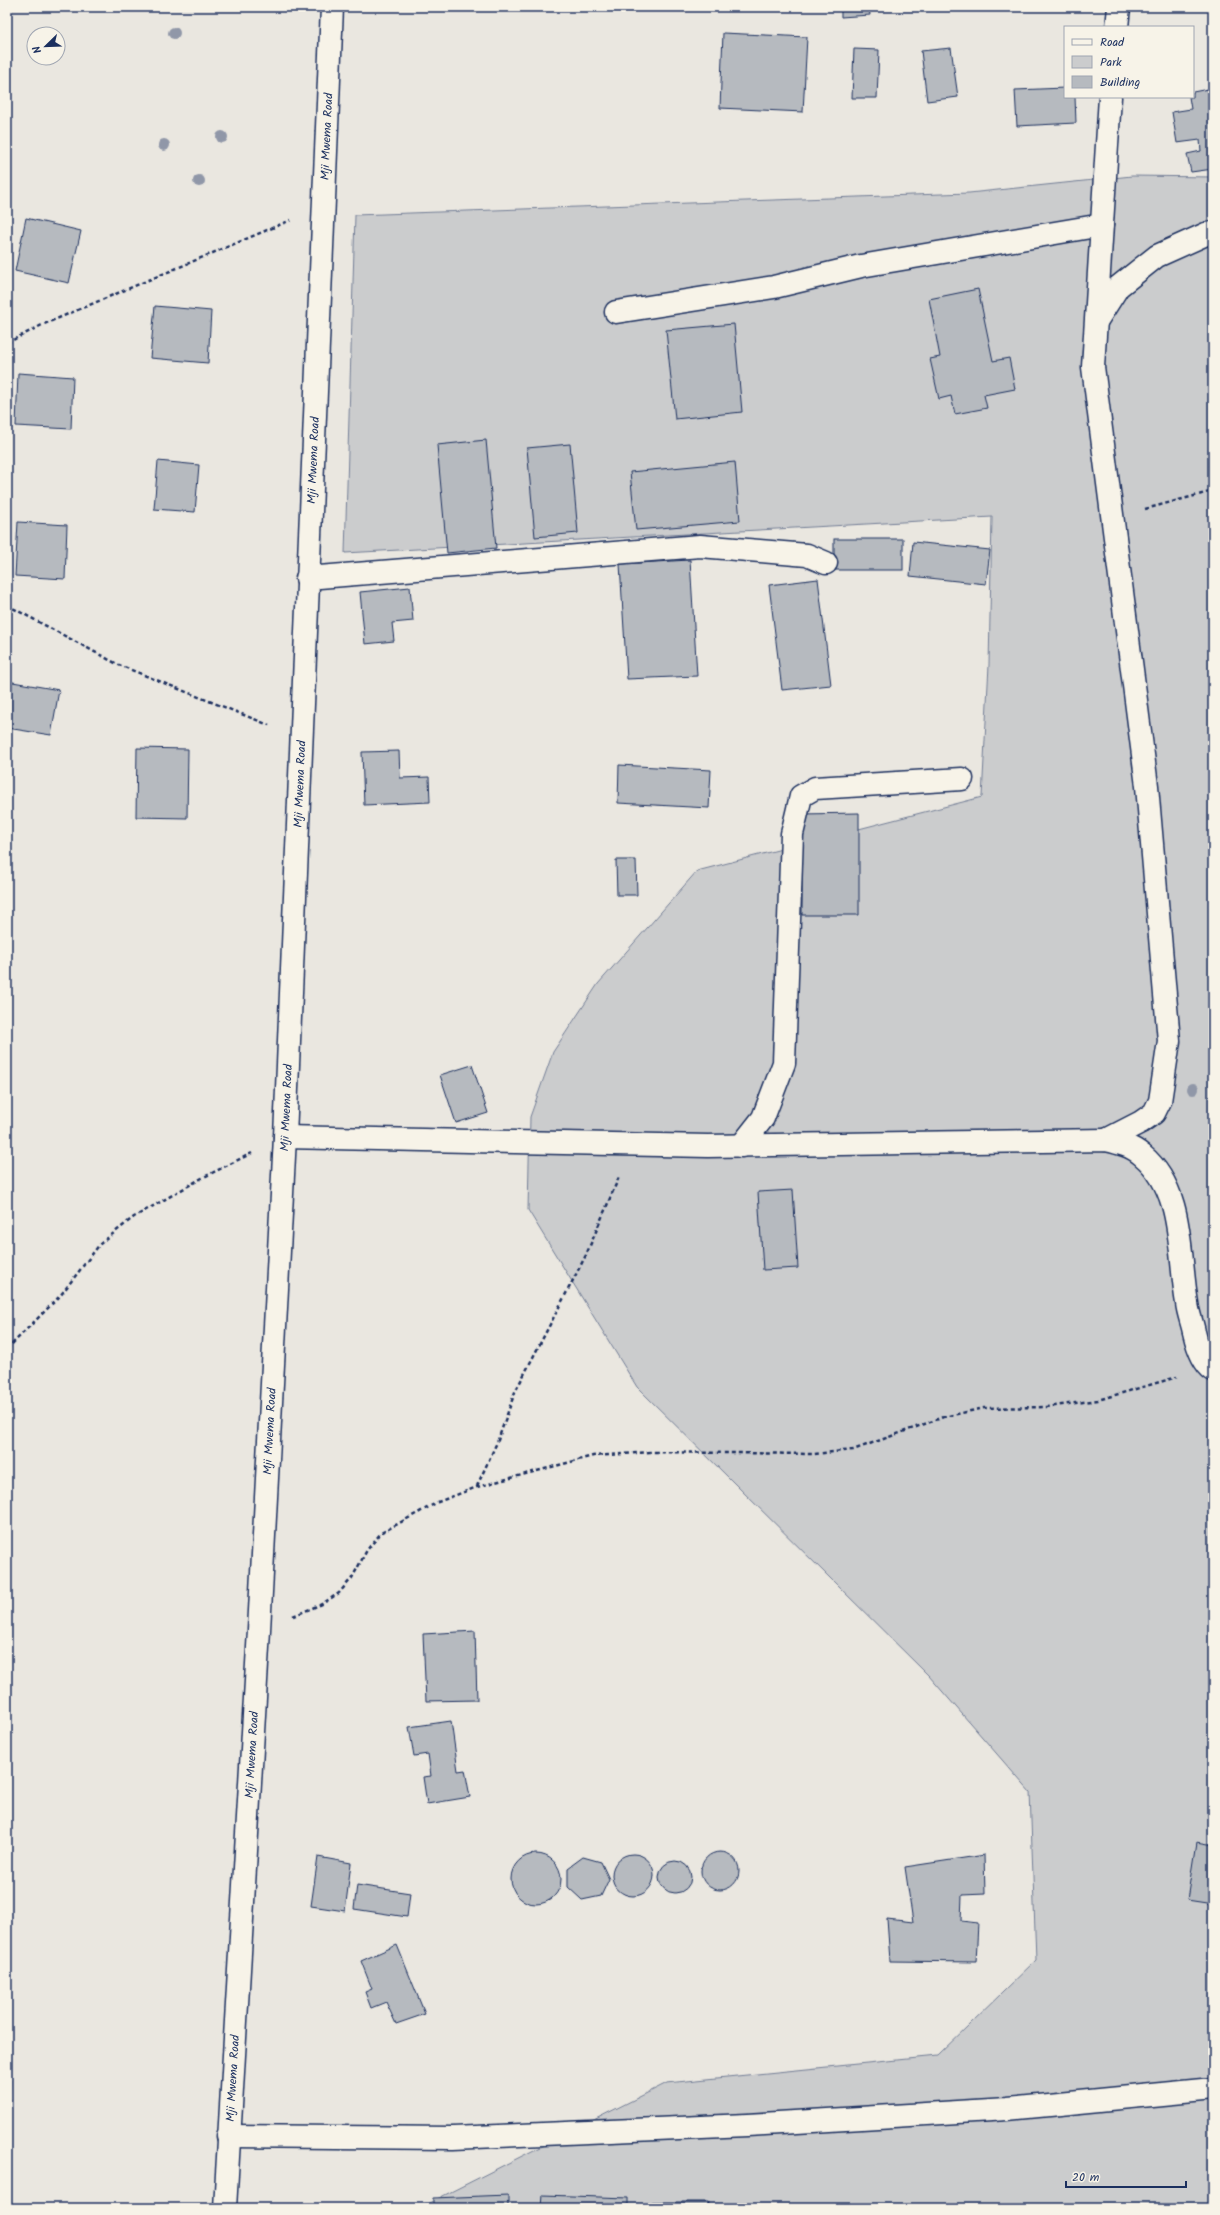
<svg xmlns="http://www.w3.org/2000/svg" width="1220" height="2215" font-family="Kalam,sans-serif">
<rect width="100%" height="100%" fill="#eae7e0"/>
<filter id="ink" filterUnits="userSpaceOnUse"><feTurbulence type="fractalNoise" baseFrequency=".025" numOctaves="2"/><feDisplacementMap in="SourceGraphic" scale="8" xChannelSelector="R" yChannelSelector="G"/><feConvolveMatrix kernelMatrix="1 2 1 2 8 2 1 2 1" color-interpolation-filters="sRGB"/></filter>
<g filter="url(#ink)">
<polygon fill="#cbcccd" stroke="#737e96" points="1132,176 1213,177 1213,2208 419,2208 667,2083 937,2056 1036,1960 1030,1792 929,1676 637,1387 528,1210 530,1117 553,1052 598,984 697,871 982,797 989,665 992,517 345,553 355,215 969,193"/>
<g fill="#b6babf" stroke="#1b2f5e">
<polygon points="841,7 869,7 870,15 841,17"/>
<polygon points="723,33 807,37 803,112 720,108"/>
<polygon points="951,48 958,97 927,101 921,51"/>
<polygon points="854,49 879,50 877,98 852,98"/>
<polygon points="1065,88 1065,97 1075,97 1076,123 1017,126 1015,90"/>
<polygon points="1213,88 1213,169 1191,172 1187,154 1201,151 1200,140 1177,143 1172,112 1191,109 1189,97 1193,97 1193,92"/>
<polygon points="26,218 81,231 69,283 15,271"/>
<polygon points="978,289 993,361 1009,358 1015,389 984,395 987,408 955,414 951,396 939,399 930,359 940,357 929,299"/>
<polygon points="155,306 211,311 208,363 150,358"/>
<polygon points="734,324 742,412 675,419 666,330"/>
<polygon points="18,373 73,377 71,429 16,426"/>
<polygon points="486,440 496,548 447,553 437,445"/>
<polygon points="570,444 578,533 535,537 527,448"/>
<polygon points="158,461 199,465 195,512 154,509"/>
<polygon points="735,462 740,521 636,530 630,472"/>
<polygon points="18,522 67,525 65,579 15,576"/>
<rect x="834" y="539" width="69" height="31"/>
<polygon points="913,542 990,550 986,584 910,576"/>
<polygon points="690,560 697,676 627,679 620,564"/>
<polygon points="818,579 831,685 782,690 769,585"/>
<polygon points="410,587 413,621 392,623 394,641 365,644 360,592"/>
<polygon points="7,681 59,690 51,735 7,728"/>
<polygon points="137,748 188,749 187,818 136,817"/>
<polygon points="399,751 400,778 429,777 430,802 364,805 362,752"/>
<polygon points="619,765 711,770 709,808 618,803"/>
<polygon points="859,813 859,915 802,915 802,814"/>
<polygon points="616,860 636,860 637,895 617,895"/>
<polygon points="472,1065 488,1113 456,1123 440,1075"/>
<polygon points="793,1190 798,1268 763,1270 758,1192"/>
<polygon points="475,1631 477,1700 426,1701 423,1634"/>
<polygon points="451,1721 458,1771 465,1770 470,1797 427,1804 423,1777 431,1776 428,1754 414,1756 409,1727"/>
<polygon points="1196,1842 1213,1845 1213,1904 1187,1900"/>
<circle cx="720" cy="1871" r="19"/>
<circle cx="633" cy="1875" r="21"/>
<circle cx="536" cy="1879" r="25"/>
<polygon points="984,1855 985,1894 962,1895 961,1921 978,1923 976,1962 890,1961 887,1919 913,1922 905,1867"/>
<polygon points="318,1857 351,1863 345,1911 311,1906"/>
<polygon points="583,1857 601,1862 609,1879 601,1896 582,1900 568,1887 568,1868"/>
<circle cx="675" cy="1877" r="16"/>
<polygon points="357,1885 410,1893 407,1917 354,1909"/>
<polygon points="397,1945 425,2014 396,2024 386,2002 371,2008 365,1992 372,1989 361,1961"/>
<polygon points="7,2080 10,2080 9,2107 7,2107"/>
<polygon points="508,2195 508,2208 433,2208 433,2198"/>
<polygon points="543,2195 628,2198 628,2208 542,2208"/>
<polygon points="651,2202 709,2202 708,2208 651,2208"/>
<polygon points="820,2205 821,2208 772,2208"/>
</g>
<g fill="none" stroke-linecap="round" stroke-linejoin="round">
<g stroke="#1b2f5e" stroke-width="25">
<g id="minor">
<polyline points="1117,27 1119,7"/>
<polyline points="616,312 774,287 861,266 1102,225"/>
<polyline points="1097,320 1118,287 1157,256 1206,234 1213,233"/>
<polyline points="307,578 700,546 807,555 826,563"/>
<path d="M285,1137L708,1146L1106,1140C1119,1143 1132,1146 1142,1155C1185,1191 1178,1253 1187,1303C1188,1313 1192,1322 1194,1332C1197,1345 1202,1362 1213,1370"/>
<polyline points="1106,1140 1141,1122 1154,1113 1160,1101 1169,1041 1147,786 1093,367 1110,97"/>
<polyline points="741,1146 763,1118 784,1063 792,834 801,796 815,788 962,779"/>
<polyline points="228,2136 453,2138 747,2125 1007,2109 1213,2089"/>
</g>
</g>
<g stroke="#1b2f5e" stroke-width="25">
<g id="major">
<path id="s1" d="M225,2208L259,1630L285,1137L332,7"/>
</g>
</g>
<g stroke="#1b2f5e" stroke-width="2.5" stroke-dasharray="4 3" stroke-linecap="butt">
<polyline points="7,343 42,325 291,220"/>
<polyline points="1145,509 1213,491"/>
<polyline points="7,605 119,665 269,725"/>
<polyline points="7,1349 60,1296 100,1244 134,1217 202,1178 252,1153"/>
<polyline points="477,1486 498,1440 515,1392 586,1255 619,1177"/>
<polyline points="293,1616 322,1604 339,1593 352,1578 367,1550 381,1533 438,1502 477,1487 593,1456 650,1452 814,1454 853,1450 944,1417 984,1408 1047,1407 1098,1400 1177,1377"/>
</g>
<use href="#minor" stroke="#f7f3e8" stroke-width="22"/>
<use href="#major" stroke="#f7f3e8" stroke-width="22"/>
</g>
<g fill="#9097a8">
<circle cx="174" cy="33" r="6"/>
<circle cx="222" cy="137" r="6"/>
<circle cx="164" cy="145" r="6"/>
<circle cx="199" cy="181" r="6"/>
<circle cx="1193" cy="1089" r="6"/>
</g>
</g>
<g text-anchor="middle" dominant-baseline="central" stroke-width="3" stroke-linejoin="round" paint-order="stroke">
<g font-size="12" fill="#1b2f5e" stroke="#f7f3e8">
<text stroke="none"><textPath href="#s1" startOffset="2074">Mji Mwema Road</textPath></text>
<text stroke="none"><textPath href="#s1" startOffset="1750">Mji Mwema Road</textPath></text>
<text stroke="none"><textPath href="#s1" startOffset="1426">Mji Mwema Road</textPath></text>
<text stroke="none"><textPath href="#s1" startOffset="1102">Mji Mwema Road</textPath></text>
<text stroke="none"><textPath href="#s1" startOffset="778">Mji Mwema Road</textPath></text>
<text stroke="none"><textPath href="#s1" startOffset="454">Mji Mwema Road</textPath></text>
<text stroke="none"><textPath href="#s1" startOffset="130">Mji Mwema Road</textPath></text>
</g>
</g>
<rect width="1220" height="2215" fill="none" stroke="#f7f3e8" stroke-width="24"/>
<rect x="12" y="12" width="1196" height="2191" fill="none" stroke="#1b2f5e" stroke-width="1.5" filter="url(#ink)"/>
<rect x="1064" y="26" width="130" height="72" fill="#f7f3e8" stroke="#9fa5b1"/>
<rect x="1072" y="39" width="20" height="6" fill="#f7f3e8" stroke="#9fa5b1"/>
<text x="1100" y="46" font-size="12" fill="#1b2f5e">Road</text>
<rect x="1072" y="56" width="20" height="12" fill="#cbcccd" stroke="#9fa5b1"/>
<text x="1100" y="66" font-size="12" fill="#1b2f5e">Park</text>
<rect x="1072" y="76" width="20" height="12" fill="#b6babf" stroke="#9fa5b1"/>
<text x="1100" y="86" font-size="12" fill="#1b2f5e">Building</text>
<g transform="translate(46 46) rotate(247)"><circle r="19" fill="#f7f3e8" stroke="#9fa5b1"/>
<path d="M0-3L7 15L0 10L-7 15Z" fill="#1b2f5e"/>
<text y="-6" font-size="11" font-weight="bold" text-anchor="middle" fill="#1b2f5e">N</text>
</g>
<path d="M1066 2181v6h120v-6" fill="none" stroke="#1b2f5e" stroke-width="2"/>
<text x="1072" y="2181" font-size="12" fill="#1b2f5e" stroke="#f7f3e8" stroke-width="3" paint-order="stroke">20 m</text>
</svg>
